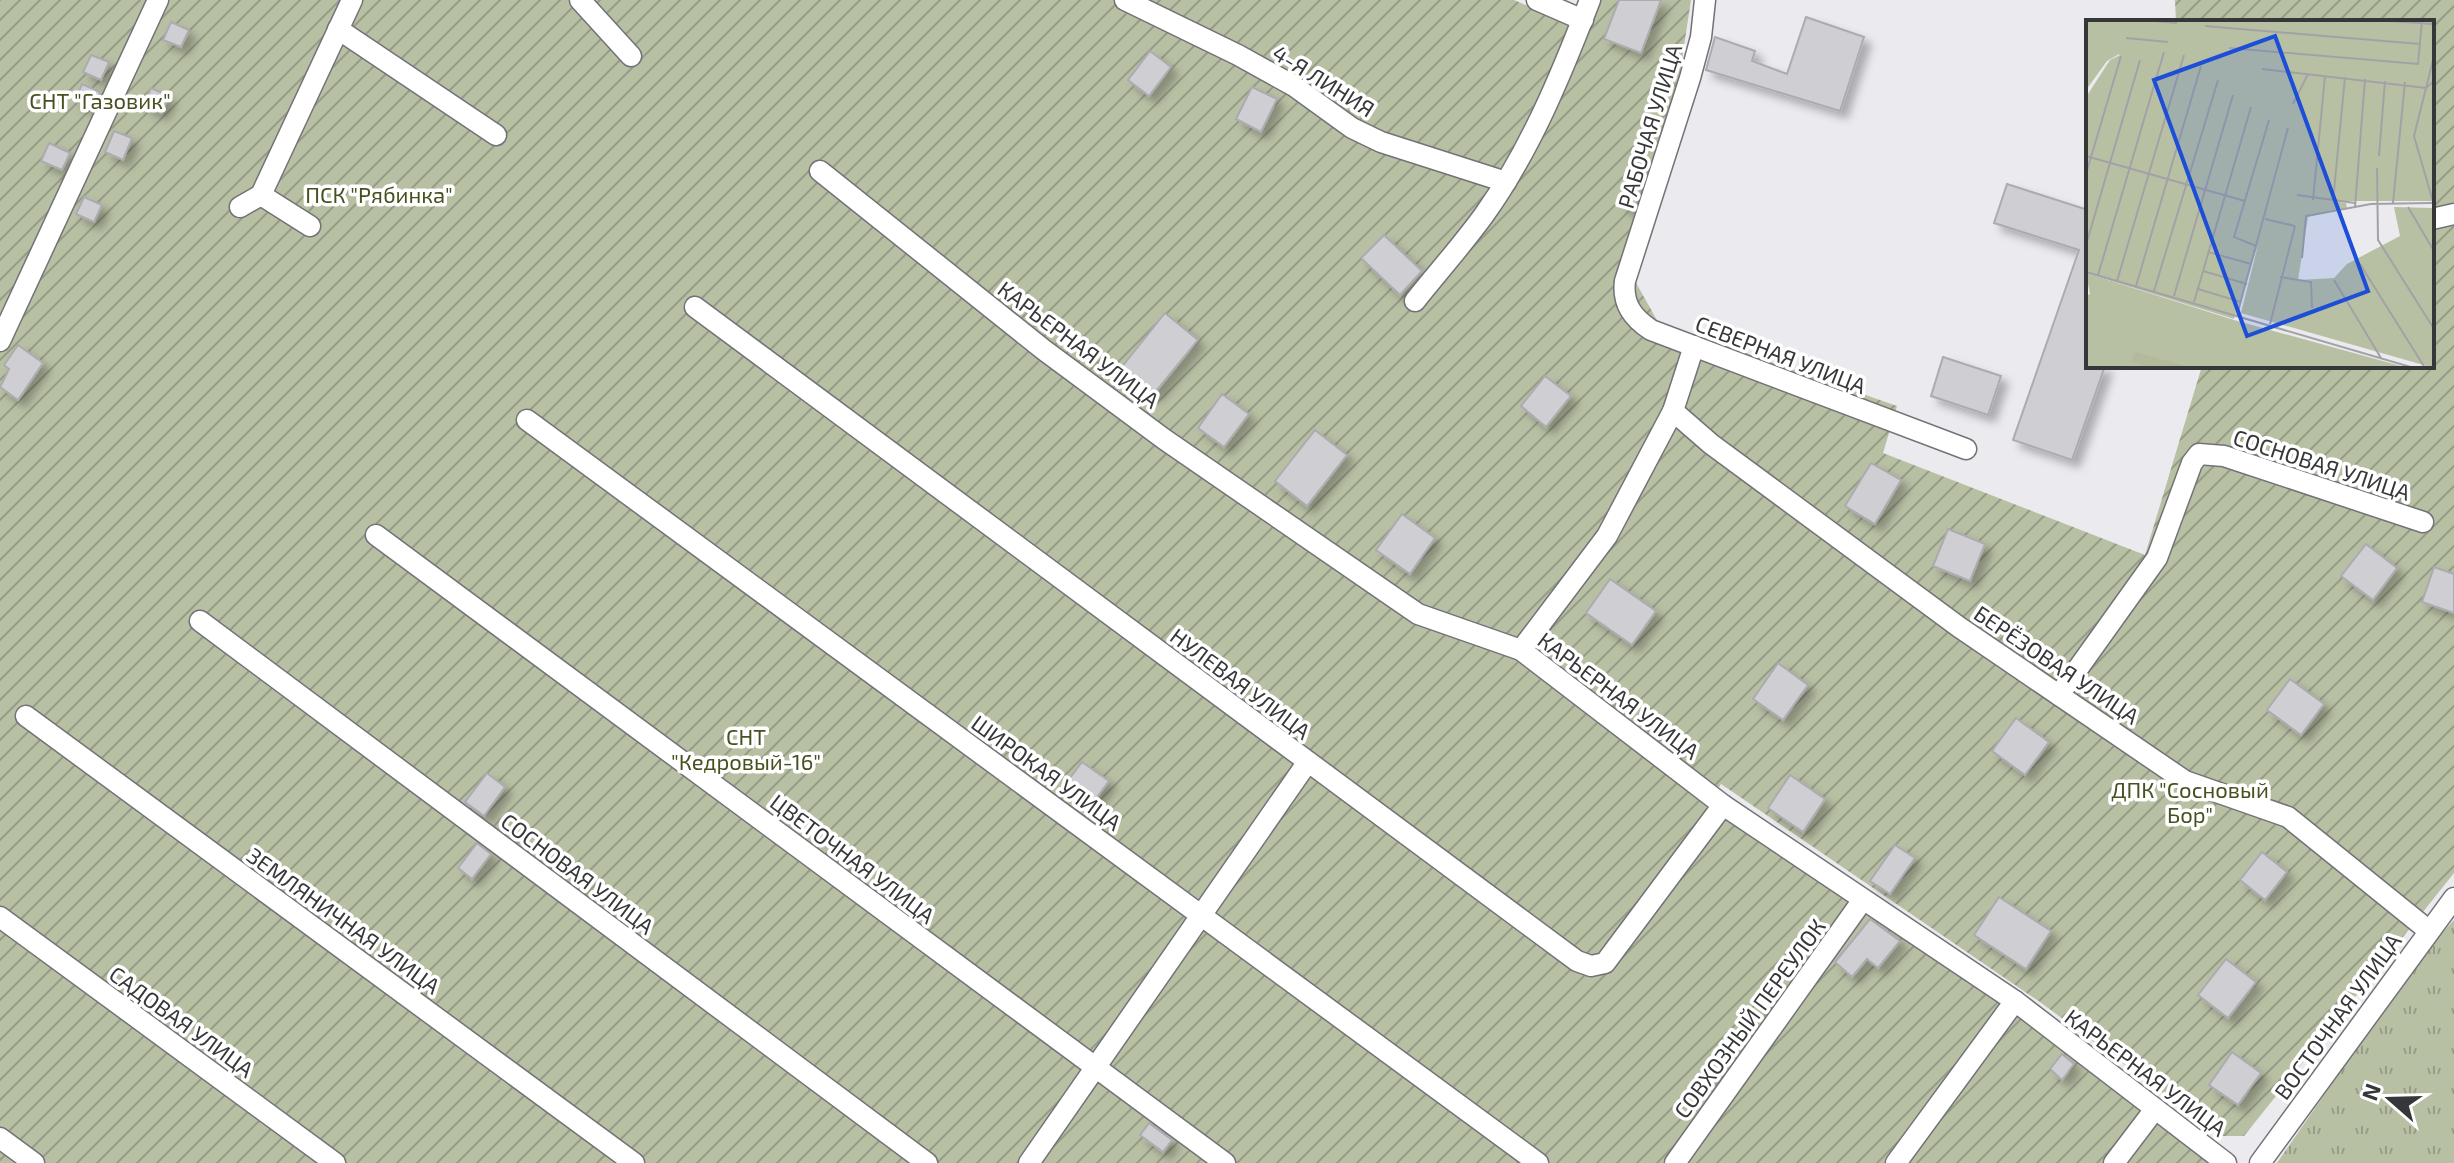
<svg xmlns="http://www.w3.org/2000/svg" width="2454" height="1163" font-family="'Exo 2',sans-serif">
<defs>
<pattern id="grass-tufts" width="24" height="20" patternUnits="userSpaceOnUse" patternTransform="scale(2)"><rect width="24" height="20" fill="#b8c0a4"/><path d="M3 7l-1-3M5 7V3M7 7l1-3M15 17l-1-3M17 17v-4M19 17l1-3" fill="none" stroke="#969d87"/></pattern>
<pattern id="garden-furrows" width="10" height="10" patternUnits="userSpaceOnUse" patternTransform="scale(2)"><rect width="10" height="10" fill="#b8c0a4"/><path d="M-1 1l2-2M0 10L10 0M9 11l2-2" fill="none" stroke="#969d87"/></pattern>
<filter id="shadow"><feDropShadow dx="7" dy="7" stdDeviation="4" flood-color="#0004"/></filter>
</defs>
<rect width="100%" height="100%" fill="#eaeaef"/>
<polygon fill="url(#grass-tufts)" points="2454,920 2454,1163 2277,1163 2418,959"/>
<polygon fill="url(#garden-furrows)" points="0,0 1514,0 1586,31 1598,0 1691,0 1677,92 1635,281 1658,322 1897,406 1883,453 2145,555 2202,366 2432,366 2432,22 2176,22 2175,0 2454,0 2454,873 2244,1136 2221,1136 2040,1002 1721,784 1706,807 1983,989 2217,1163 0,1163"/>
<g fill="#ceced3" stroke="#ababb0" stroke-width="2" filter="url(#shadow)">
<polygon points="1619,0 1661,0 1641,53 1604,39"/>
<polygon points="1806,17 1864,37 1840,111 1706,70 1715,37 1755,51 1752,61 1787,74"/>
<polygon points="171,22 189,30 181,47 163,40"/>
<polygon points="1150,51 1171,67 1149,96 1128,80"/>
<polygon points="91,55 109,62 101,80 83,72"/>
<polygon points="82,84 100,92 93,109 75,101"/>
<polygon points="1252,87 1277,99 1261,132 1236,119"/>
<polygon points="151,88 169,96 161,113 143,105"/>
<polygon points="114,131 132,138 123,160 105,152"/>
<polygon points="49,143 70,153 62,170 41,161"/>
<polygon points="1632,178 1643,182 1634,210 1622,206"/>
<polygon points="2007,184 2088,210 2088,366 2105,366 2072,460 2013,440 2079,250 1994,223"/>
<polygon points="84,197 102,205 94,222 76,214"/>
<polygon points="1384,235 1422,271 1400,295 1361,258"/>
<polygon points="1165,313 1198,340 1153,395 1121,368"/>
<polygon points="18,345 43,363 18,400 0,387 9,369 4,365"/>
<polygon points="1943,357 2001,376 1988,415 1931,396"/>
<polygon points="1545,376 1571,396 1546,427 1521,406"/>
<polygon points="1222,394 1249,414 1224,447 1198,428"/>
<polygon points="1315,430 1347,455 1307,506 1275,481"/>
<polygon points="1871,463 1901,480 1875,524 1845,506"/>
<polygon points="1402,514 1435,538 1410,574 1376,550"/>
<polygon points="1948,529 1985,544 1970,581 1933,566"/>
<polygon points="2366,544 2397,568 2373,600 2341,576"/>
<polygon points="2434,567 2454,574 2454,613 2422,602"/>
<polygon points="1610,579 1656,611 1632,645 1586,613"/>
<polygon points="1778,663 1808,685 1783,720 1753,699"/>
<polygon points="2290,679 2324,704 2301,735 2267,710"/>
<polygon points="2016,718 2049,742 2025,775 1992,751"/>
<polygon points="1082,762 1109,781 1091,805 1064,786"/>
<polygon points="487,773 505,787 484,816 465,802"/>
<polygon points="1790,775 1825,799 1803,832 1768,808"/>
<polygon points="477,843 491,854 472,879 458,868"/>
<polygon points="1895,845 1915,858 1890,894 1870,881"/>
<polygon points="2262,852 2287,872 2265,900 2240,880"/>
<polygon points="1999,897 2051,931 2026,969 1974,935"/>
<polygon points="1870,919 1900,941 1878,968 1867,959 1852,977 1835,962"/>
<polygon points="2226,959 2256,982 2228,1018 2198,995"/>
<polygon points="2232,1052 2261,1073 2238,1105 2209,1085"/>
<polygon points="2062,1054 2074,1064 2062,1080 2050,1069"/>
<polygon points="1149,1123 1172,1140 1163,1152 1140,1135"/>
</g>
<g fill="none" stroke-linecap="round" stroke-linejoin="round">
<g stroke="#727277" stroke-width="23">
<g id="street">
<polyline points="580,0 631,56"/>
<polyline points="1125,0 1238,55 1294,86 1352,128 1381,142 1506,182"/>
<polyline points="1537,0 1583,20"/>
<path d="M1705,0L1701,37L1690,78L1625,281C1622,304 1633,318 1651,330L1966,449"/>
<polyline points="338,29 496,135"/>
<polyline points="820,171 1044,350 1164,439 1418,614 1521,650 1723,805 2015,1001 2226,1163"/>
<polyline points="261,195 310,226"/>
<polyline points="240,207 261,195 352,0"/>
<polyline points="2432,219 2454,214"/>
<path d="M1415,301C1438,272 1463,244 1484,215C1530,151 1562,73 1590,0"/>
<polyline points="695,307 1577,961 1591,966 1605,963 1723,805"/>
<polyline points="0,341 158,0"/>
<polyline points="1673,411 1711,444 1959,627 2185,781 2288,817 2428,930"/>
<polyline points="527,420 1538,1163"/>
<polyline points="376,535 1225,1163"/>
<polyline points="200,621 927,1163"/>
<polyline points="1521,650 1607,536 1673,411 1694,346"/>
<polyline points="2059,695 2157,558 2192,463 2199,454 2224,456 2423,522"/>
<polyline points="26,716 634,1163"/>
<polyline points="0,917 335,1163"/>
<polyline points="0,1138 34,1163"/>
<polyline points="1029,1163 1307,763"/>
<polyline points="1675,1163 1862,901"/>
<polyline points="1896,1163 2015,1001"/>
<polyline points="2114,1163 2155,1109"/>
<polyline points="2260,1163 2454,898"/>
</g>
</g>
<use href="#street" stroke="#fff" stroke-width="20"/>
</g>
<g text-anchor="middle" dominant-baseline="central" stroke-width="7" stroke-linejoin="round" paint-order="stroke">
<g font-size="22" fill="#363739" stroke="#fff">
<text transform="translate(1324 80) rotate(32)">4-Я ЛИНИЯ</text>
<text transform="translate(1649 126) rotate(-73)">РАБОЧАЯ УЛИЦА</text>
<text transform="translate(1079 344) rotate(37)">КАРЬЕРНАЯ УЛИЦА</text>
<text transform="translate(1781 354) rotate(21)">СЕВЕРНАЯ УЛИЦА</text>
<text transform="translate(2322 464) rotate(18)">СОСНОВАЯ УЛИЦА</text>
<text transform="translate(2057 664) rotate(34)">БЕРЁЗОВАЯ УЛИЦА</text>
<text transform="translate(1241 683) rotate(37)">НУЛЕВАЯ УЛИЦА</text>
<text transform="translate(1619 695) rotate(37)">КАРЬЕРНАЯ УЛИЦА</text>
<text transform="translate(1047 772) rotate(36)">ШИРОКАЯ УЛИЦА</text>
<text transform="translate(853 858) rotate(37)">ЦВЕТОЧНАЯ УЛИЦА</text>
<text transform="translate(578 873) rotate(37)">СОСНОВАЯ УЛИЦА</text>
<text transform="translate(344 920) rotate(36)">ЗЕМЛЯНИЧНАЯ УЛИЦА</text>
<text transform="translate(2337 1016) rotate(-54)">ВОСТОЧНАЯ УЛИЦА</text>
<text transform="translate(1749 1018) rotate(-54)">СОВХОЗНЫЙ ПЕРЕУЛОК</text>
<text transform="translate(182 1021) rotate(36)">САДОВАЯ УЛИЦА</text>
<text transform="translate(2146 1072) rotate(37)">КАРЬЕРНАЯ УЛИЦА</text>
</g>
<g font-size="22" fill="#46511f" stroke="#fff">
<text x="100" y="100">СНТ "Газовик"</text>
<text x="379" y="194">ПСК "Рябинка"</text>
<text x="746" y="736">СНТ<tspan x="746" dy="25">"Кедровый-16"</tspan></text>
<text x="2190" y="789">ДПК "Сосновый<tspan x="2190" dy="25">Бор"</tspan></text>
</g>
</g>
<g transform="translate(2086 20)">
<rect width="348" height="348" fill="#eaeaef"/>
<path d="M0,253L148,300L322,348H0V276L4,274Z" fill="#b8c0a4"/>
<path d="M50,332L106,348H66L44,342Z" fill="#b2ba9b"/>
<path d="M0,15L33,34L21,41L0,70Z" fill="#b8c0a4"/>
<path d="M0,0H348V181H248L260,183L261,188L222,197L212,260L248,258L261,244L314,216L308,187L346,188L348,348L155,293L172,225L148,299L0,253V77L24,40L34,35L14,24L0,23Z" fill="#b8c0a4"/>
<path fill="none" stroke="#a2a2a6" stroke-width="2" d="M59,0L91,3M287,0L348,4M119,6L334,24M40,18L82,22M143,28L332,44L336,0M176,49L340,68L348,61M207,84L222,54M0,136L159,181M293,136L299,61M291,148L292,220L348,309M0,154L35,36M211,175L269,183M227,180L239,56M247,181L259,57M307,183L319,62M348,185L328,116L348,36M269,187L279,59M322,187L348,231M179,199L209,206M0,225L54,40M170,226L148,217L183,100M122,232L165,244M216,238L220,196L285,184L346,183M274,244L339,348M117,251L161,264M0,252L328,348M12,255L78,32M194,257L225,262L226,288M248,260L295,338M31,261L98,35M50,266L115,46M112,269L155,282M68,271L132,60M88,276L147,75M108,282L165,87M151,295L202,108M184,304L209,206"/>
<path fill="#1d4ed8" fill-opacity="0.15" stroke="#1d4ed8" stroke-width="4" d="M189,16L282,271L161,316L68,60Z"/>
<rect width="348" height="348" fill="none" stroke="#363739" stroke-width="4"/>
</g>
<g transform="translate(2390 1099) rotate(290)" stroke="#ffffff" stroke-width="6" paint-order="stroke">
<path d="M0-6L14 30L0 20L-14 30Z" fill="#363739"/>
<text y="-12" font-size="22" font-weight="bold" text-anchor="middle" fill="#363739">N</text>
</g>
</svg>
